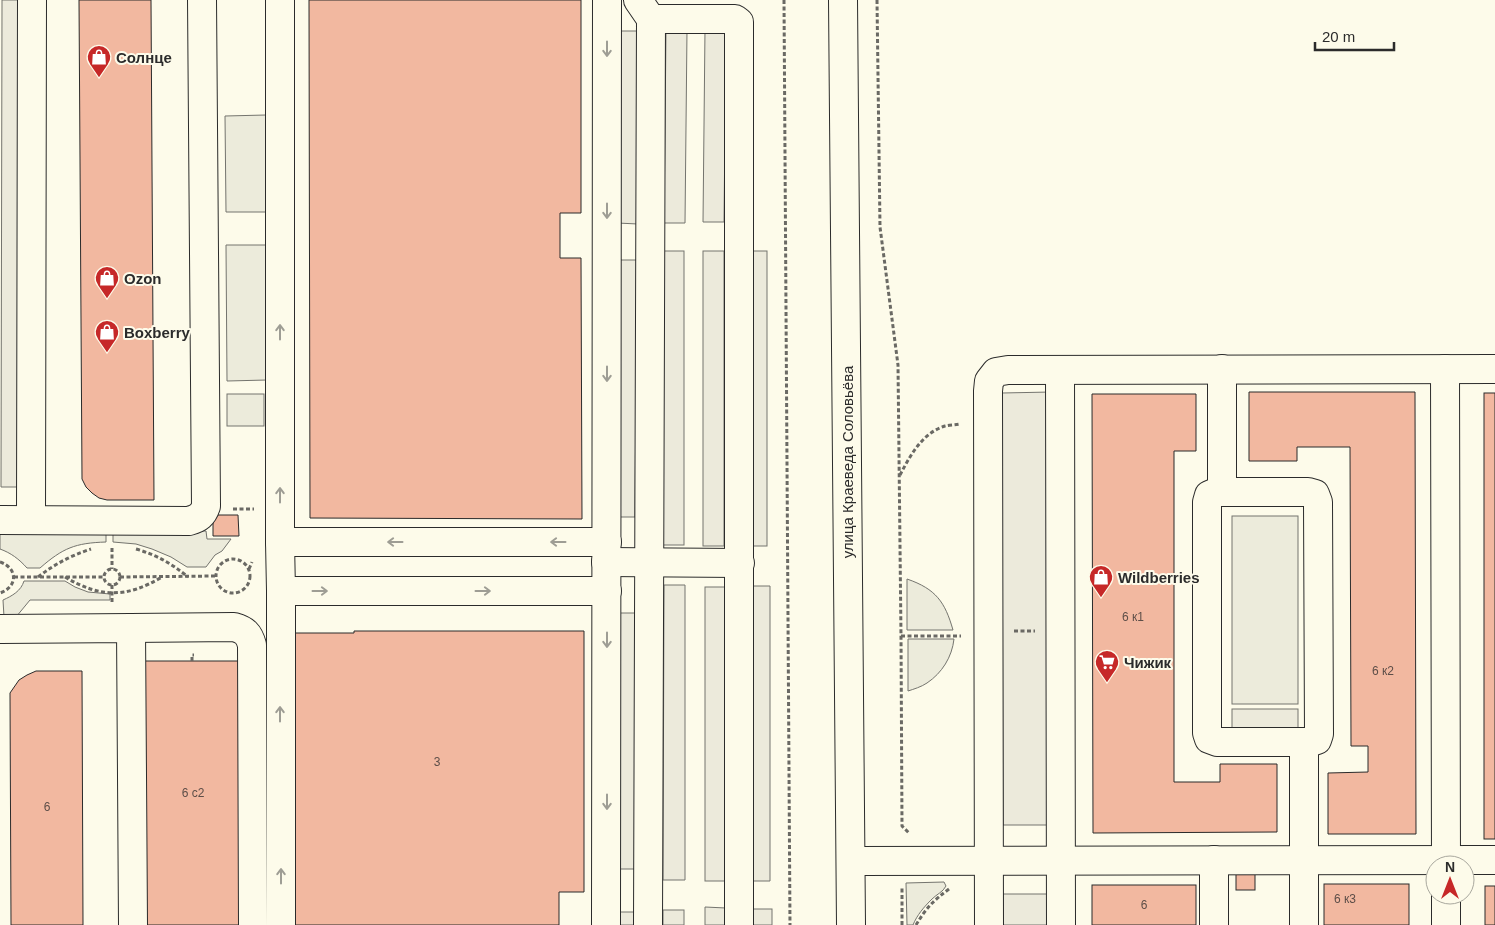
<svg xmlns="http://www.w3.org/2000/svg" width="1495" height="925" font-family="Helvetica,sans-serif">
<rect width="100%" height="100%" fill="#fdfbea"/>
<g fill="#ecebdb" stroke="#74746e">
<polygon points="266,115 266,212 226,212 225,116"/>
<polygon points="226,245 266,245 267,380 227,381"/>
<rect x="227" y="394" width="37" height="32"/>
<rect x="1232" y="516" width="66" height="188"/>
<path d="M0,531L106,532V542C75,543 63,548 40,568H27C19,559 11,553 0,549Z"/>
<polygon points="206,531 207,539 231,539 222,551 215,555 206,567 187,567 171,557 152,549 136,544 113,542 113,532"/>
<path d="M907,579C936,589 945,602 953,630H907Z"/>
<path d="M24,581H65L75,587L88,592L110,594V600H30L16,617H4L3,600C12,596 21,591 24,581Z"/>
<path d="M908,639H954C952,657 942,673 927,683C921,687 914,689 908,691Z"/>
<path d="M944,882L946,886C943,892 937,894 932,899C924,907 917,915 913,925H907L906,883Z"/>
</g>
<g fill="#eceadb" stroke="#74746e">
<polygon points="2,0 22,0 20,487 1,487"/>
<polygon points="705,29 726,30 724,222 703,222"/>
<polygon points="666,30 687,30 685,223 664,223"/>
<polygon points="618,31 639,31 638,224 617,223"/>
<rect x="663" y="251" width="21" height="294"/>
<rect x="703" y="251" width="21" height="295"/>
<rect x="746" y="251" width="21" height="295"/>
<polygon points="616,260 637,260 635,517 614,517"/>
<polygon points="1051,392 1052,825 1003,825 1002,393"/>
<polygon points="664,585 685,585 685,880 663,880"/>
<polygon points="749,586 770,586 770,881 748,881"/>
<rect x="705" y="587" width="21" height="294"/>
<polygon points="616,613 637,613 636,869 615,869"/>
<rect x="1232" y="709" width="66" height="20"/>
<rect x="1003" y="894" width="49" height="31"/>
<polygon points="705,907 726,908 726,925 705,925"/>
<rect x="751" y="909" width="21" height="16"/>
<rect x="663" y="910" width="21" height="15"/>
<rect x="615" y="912" width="21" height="13"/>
</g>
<g fill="#f2b8a0" stroke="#2b2b2b">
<polygon points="79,0 151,0 154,500 107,500 99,498 92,493 86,487 82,479"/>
<polygon points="309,0 581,0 581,213 560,213 560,258 581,258 582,519 310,518"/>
<polygon points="1249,392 1415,392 1416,834 1328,834 1328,773 1368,772 1368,746 1351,746 1350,447 1297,447 1297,461 1249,461"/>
<rect x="1484" y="393" width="11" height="446"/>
<polygon points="1092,394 1196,394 1196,451 1174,451 1174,782 1220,782 1220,764 1277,764 1277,832 1093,833"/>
<polygon points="213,515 238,515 239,536 213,536"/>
<polygon points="354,631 584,631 584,892 559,892 559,925 289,925 289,633 354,633"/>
<polygon points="144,661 240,661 241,925 146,925"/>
<polygon points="36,671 82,671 83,925 11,925 10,693 19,680 27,675"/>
<rect x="1236" y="873" width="19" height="17"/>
<rect x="1324" y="884" width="85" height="41"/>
<rect x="1092" y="885" width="104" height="40"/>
<rect x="1485" y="886" width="10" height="39"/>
</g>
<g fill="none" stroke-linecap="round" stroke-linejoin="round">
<g stroke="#2b2b2b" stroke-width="30">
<g id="minor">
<polyline points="280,0 280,542 607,542"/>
<polyline points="638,0 651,19 648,925"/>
<polyline points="651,19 735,19 739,22 739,925"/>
<polyline points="1222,369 1222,492"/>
<polyline points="1445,369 1446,865"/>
<polyline points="1060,370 1061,925"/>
<polygon points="1216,492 1308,492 1315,494 1318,502 1319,734 1317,740 1311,742 1217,742 1209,739 1207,733 1207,502 1209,495"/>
<path d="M0,520L189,521C199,518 203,515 206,506L202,0"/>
<polyline points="31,520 32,0"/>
<polyline points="280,542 281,591"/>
<polyline points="606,562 740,563"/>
<path d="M131,628L234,627C245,630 249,634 252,645L253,925"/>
<polyline points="0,629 131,628 133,925"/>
<polyline points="1304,742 1304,925"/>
<polyline points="1214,860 1214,925"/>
<polyline points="851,861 1495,860"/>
<polyline points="1446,895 1446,925"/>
<polyline points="281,925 281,591 607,591"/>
<polyline points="606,925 607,0"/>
<polyline points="989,925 988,391 989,381 996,372 1008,370 1495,369"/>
</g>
</g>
<g stroke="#2b2b2b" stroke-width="30">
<polyline id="major" points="843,0 851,925"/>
</g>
<g stroke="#6a6964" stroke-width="3" stroke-dasharray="4 2.5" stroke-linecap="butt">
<polyline points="784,0 790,925"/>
<polyline points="877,0 880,227 898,365 901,636 902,826 910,834"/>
<path d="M900,475C910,456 922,433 945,426C949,425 955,425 960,424"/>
<polyline points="233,509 254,509"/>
<polyline points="112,548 112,569"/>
<path d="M136,549C157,555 172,564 188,577"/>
<circle cx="233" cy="576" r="17"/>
<path d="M0,562C18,568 18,587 0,593"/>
<circle cx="112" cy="577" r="8"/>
<polyline points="249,569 252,562"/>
<polyline points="14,577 104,577"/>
<path d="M38,577C55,564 70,556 91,549"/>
<path d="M65,577C100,598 127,598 162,577"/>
<polyline points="120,577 216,576"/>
<polyline points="112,585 112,602"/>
<polyline points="1014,631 1035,631"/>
<polyline points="901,636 961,636"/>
<polyline points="192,661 192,655 194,655"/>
<polyline points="902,925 902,887"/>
<path d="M916,925C926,908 933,901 949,889"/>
</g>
<use href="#minor" stroke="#fdfbea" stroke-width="28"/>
<use href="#major" stroke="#fdfbea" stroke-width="28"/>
</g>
<defs><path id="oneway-shaft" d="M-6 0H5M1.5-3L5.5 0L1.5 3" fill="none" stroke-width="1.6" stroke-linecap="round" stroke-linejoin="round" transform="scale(1.25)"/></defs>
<g stroke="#9e9d94">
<use href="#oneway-shaft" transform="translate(607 49) rotate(90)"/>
<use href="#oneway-shaft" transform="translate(607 211) rotate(90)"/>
<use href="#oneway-shaft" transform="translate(280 332) rotate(-90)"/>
<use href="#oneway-shaft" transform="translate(607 374) rotate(90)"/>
<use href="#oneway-shaft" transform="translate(280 495) rotate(-90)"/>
<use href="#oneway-shaft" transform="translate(395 542) rotate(180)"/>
<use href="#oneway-shaft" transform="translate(558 542) rotate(180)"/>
<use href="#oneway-shaft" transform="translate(320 591)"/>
<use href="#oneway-shaft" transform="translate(483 591)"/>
<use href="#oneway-shaft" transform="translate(607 640) rotate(90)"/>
<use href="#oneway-shaft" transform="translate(280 714) rotate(-90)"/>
<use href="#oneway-shaft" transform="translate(607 802) rotate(90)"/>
<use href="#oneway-shaft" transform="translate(281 876) rotate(-90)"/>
</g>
<defs>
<g id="shop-pin" transform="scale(1.25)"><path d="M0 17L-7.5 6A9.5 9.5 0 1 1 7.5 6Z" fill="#c62828" stroke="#fdfbea"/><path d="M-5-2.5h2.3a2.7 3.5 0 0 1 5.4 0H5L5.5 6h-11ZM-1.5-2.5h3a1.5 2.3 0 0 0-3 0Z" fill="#fff"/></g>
<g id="supermarket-pin" transform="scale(1.25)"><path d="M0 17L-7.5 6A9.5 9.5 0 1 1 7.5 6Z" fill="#c62828" stroke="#fdfbea"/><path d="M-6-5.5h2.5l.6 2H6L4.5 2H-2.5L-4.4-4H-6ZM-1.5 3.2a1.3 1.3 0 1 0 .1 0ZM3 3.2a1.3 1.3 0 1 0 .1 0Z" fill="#fff"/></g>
</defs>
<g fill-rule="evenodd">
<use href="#shop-pin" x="99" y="57"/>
<use href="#shop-pin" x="107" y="278"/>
<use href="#shop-pin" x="107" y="332"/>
<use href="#shop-pin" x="1101" y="577"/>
<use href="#supermarket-pin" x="1107" y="662"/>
</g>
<g text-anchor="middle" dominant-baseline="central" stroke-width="4" stroke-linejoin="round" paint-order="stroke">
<g font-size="12" fill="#5d4e48">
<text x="1133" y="617">6 к1</text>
<text x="1383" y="671">6 к2</text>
<text x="437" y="762">3</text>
<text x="193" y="793">6 с2</text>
<text x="47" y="807">6</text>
<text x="1345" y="899">6 к3</text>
<text x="1144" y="905">6</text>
</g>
<g font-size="15" font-weight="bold" fill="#2b2b2b" stroke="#fdfbea" text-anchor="start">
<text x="116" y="57">Солнце</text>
<text x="124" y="278">Ozon</text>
<text x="124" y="332">Boxberry</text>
<text x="1118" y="577">Wildberries</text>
<text x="1124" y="662">Чижик</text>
</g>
<g font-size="15" fill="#2b2b2b" stroke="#fdfbea">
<text transform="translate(847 462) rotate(-90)">улица Краеведа Соловьёва</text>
</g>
</g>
<g transform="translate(1450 880)"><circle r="24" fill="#fdfbea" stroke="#a9a89e"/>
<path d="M0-4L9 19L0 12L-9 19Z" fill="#c62828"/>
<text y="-8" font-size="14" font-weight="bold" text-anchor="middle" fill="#2b2b2b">N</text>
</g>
<path d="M1315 42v8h79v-8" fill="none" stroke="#2b2b2b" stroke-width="2.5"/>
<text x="1322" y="42" font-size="15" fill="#2b2b2b" stroke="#fdfbea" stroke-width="4" paint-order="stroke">20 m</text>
</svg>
